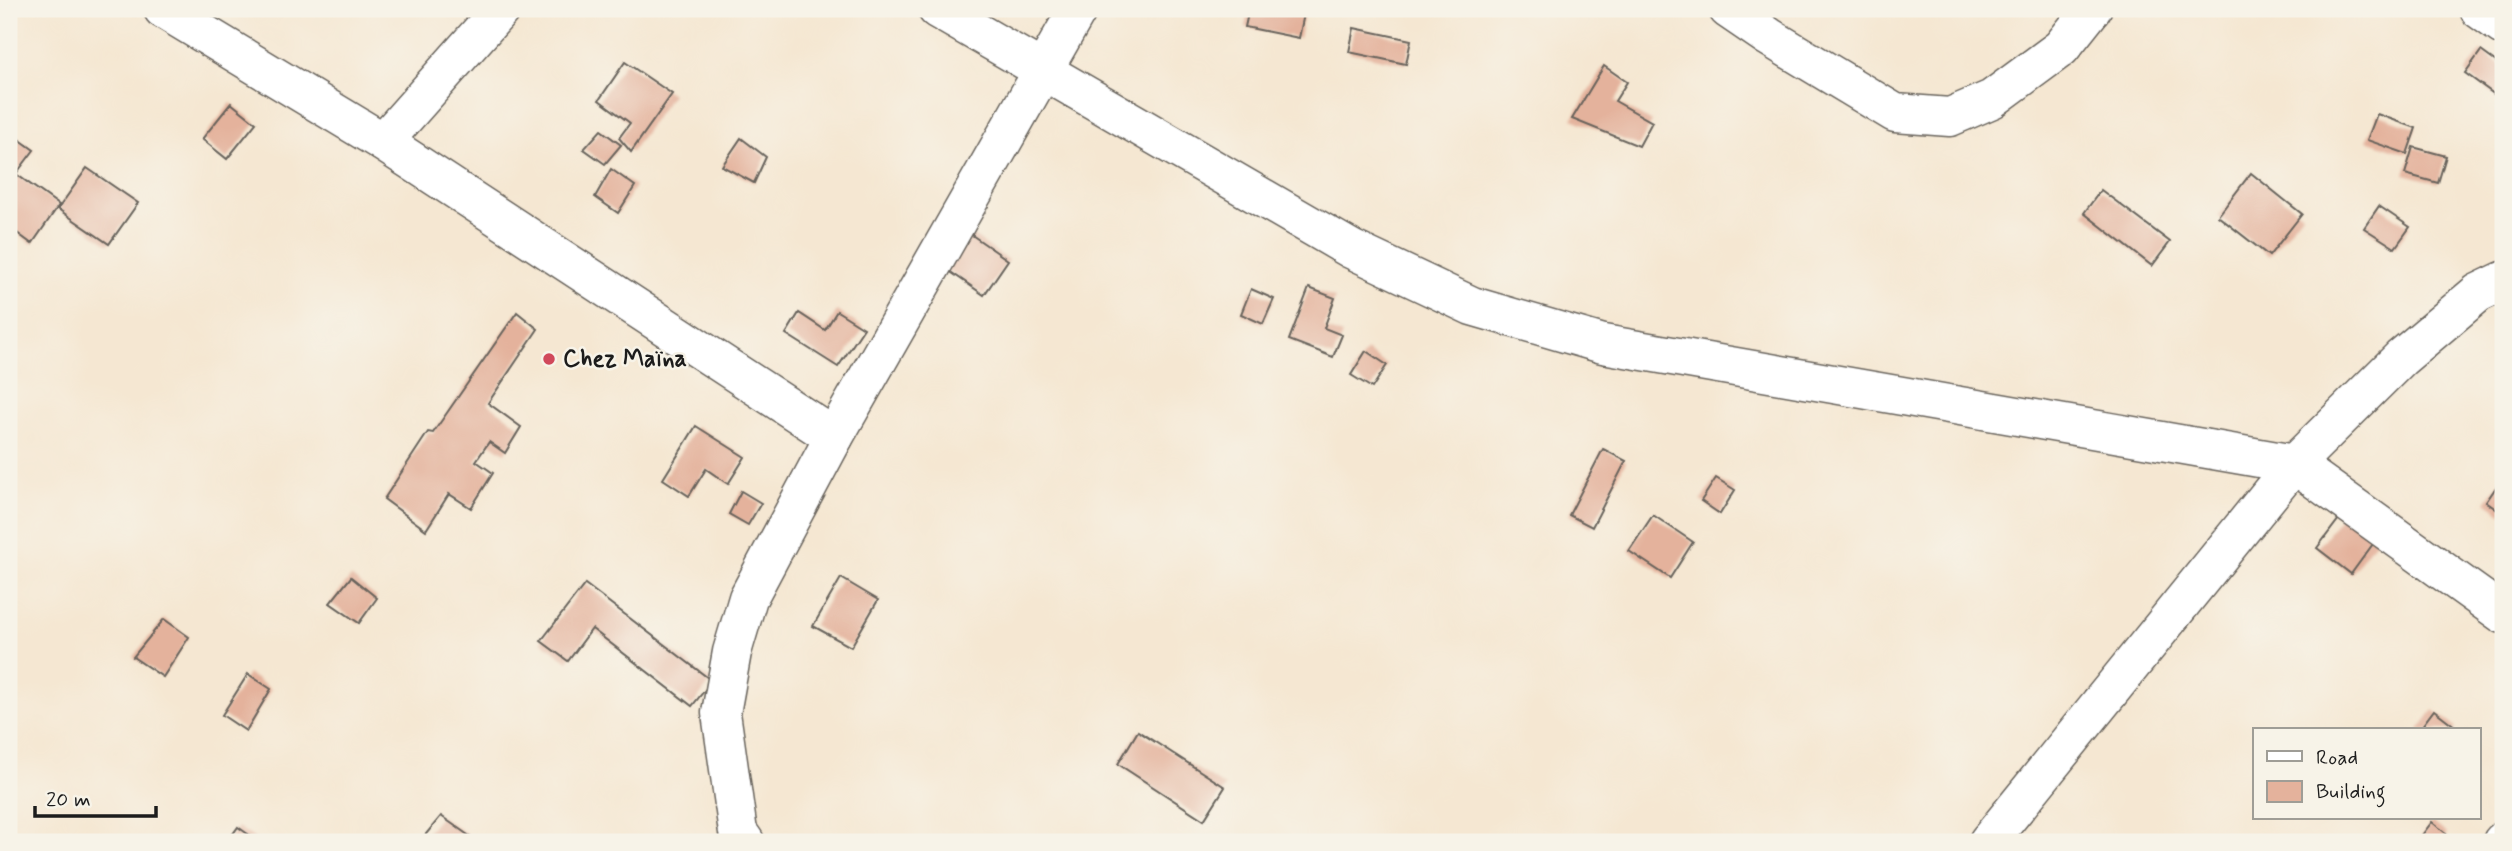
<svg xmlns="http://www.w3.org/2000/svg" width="2512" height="851" font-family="Mynerve,sans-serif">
<rect width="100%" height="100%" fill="#f7f3e8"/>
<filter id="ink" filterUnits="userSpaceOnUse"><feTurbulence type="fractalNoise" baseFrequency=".0143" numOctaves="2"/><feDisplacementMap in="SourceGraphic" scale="14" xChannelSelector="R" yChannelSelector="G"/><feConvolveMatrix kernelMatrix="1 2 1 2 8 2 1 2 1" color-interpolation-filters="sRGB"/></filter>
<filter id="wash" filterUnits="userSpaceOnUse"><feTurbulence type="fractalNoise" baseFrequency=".00686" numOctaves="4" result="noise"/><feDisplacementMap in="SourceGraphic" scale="28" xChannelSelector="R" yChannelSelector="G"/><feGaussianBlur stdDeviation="1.57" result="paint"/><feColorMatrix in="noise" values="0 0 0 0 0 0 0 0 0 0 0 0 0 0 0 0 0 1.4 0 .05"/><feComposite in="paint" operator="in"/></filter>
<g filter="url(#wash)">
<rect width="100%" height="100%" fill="#f5e7d2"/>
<g id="blocks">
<g fill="#e4b29c">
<polygon points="1249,9 1277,9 1304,14 1299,38 1245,27"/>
<polygon points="1354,28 1411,40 1406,64 1349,52"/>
<polygon points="2481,51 2503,67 2503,90 2498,97 2465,73"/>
<polygon points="625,62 672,94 631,152 619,138 630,123 599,100"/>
<polygon points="1604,66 1627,82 1615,101 1652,122 1639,146 1572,119"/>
<polygon points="231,103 256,123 227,159 202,139"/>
<polygon points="2377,114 2416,128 2407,154 2367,140"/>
<polygon points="601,130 621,145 605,164 584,149"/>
<polygon points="9,132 34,150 16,174 59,205 32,244 9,227"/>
<polygon points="741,138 766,157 754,183 722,166"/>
<polygon points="2413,147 2446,156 2438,183 2405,174"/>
<polygon points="87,168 138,203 109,244 58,209"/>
<polygon points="611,169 635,186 618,213 595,197"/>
<polygon points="2251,173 2302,214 2269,256 2218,216"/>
<polygon points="2101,190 2170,242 2152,266 2084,213"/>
<polygon points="2379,206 2410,227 2395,248 2364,228"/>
<polygon points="966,231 1008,260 984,295 942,266"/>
<polygon points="1309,288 1335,298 1324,328 1342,335 1333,357 1289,340"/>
<polygon points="1251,289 1274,299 1263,324 1241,314"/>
<polygon points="837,311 864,328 838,367 786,334 799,313 825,330"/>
<polygon points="517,312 538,329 488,403 521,427 505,453 489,442 476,461 493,473 471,508 449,494 426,530 384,499 428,432 433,433"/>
<polygon points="1366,351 1387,365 1372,388 1351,375"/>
<polygon points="696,426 745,457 728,484 706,469 689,496 663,479"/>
<polygon points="1603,449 1626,461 1592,527 1569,515"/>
<polygon points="2503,477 2503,514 2486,502"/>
<polygon points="1716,478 1735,490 1720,514 1701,501"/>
<polygon points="741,491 761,503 748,525 729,514"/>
<polygon points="2345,511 2378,537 2351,574 2317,548"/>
<polygon points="1653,515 1693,542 1670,578 1629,551"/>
<polygon points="351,577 377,598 359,623 330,603"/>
<polygon points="841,578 878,600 851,647 813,626"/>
<polygon points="585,584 712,681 692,706 592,629 568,661 541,641"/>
<polygon points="164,619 189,637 163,677 133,657"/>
<polygon points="248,674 271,689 246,731 222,715"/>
<polygon points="2434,710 2456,727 2454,730 2419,730"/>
<polygon points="1138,731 1225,787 1204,820 1118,764"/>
<polygon points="441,816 478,842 424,842 421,840"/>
<polygon points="2432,822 2447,834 2443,842 2430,842 2422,835"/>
<polygon points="238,827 259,842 227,842"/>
</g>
</g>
</g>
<g filter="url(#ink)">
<use href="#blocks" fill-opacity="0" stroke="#68635c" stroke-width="2"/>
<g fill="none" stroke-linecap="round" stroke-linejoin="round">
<g stroke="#68635c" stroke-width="41">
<g id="street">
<polyline points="163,9 383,142 501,9"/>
<polyline points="937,9 1351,249 1472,306 1603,344 2294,464 2503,614"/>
<polyline points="1728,9 1769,37 1895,113 1950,117 1992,99 2061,48 2092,9"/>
<polyline points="2479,9 2503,26"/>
<polyline points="383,142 834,437"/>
<polyline points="745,842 738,832 721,713 732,652 748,598 834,437 1078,9"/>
<polyline points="1988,842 2294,464 2401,358 2478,293 2503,281"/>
<polyline points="2502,842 2503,841"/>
</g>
</g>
<use href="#street" stroke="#fff" stroke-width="38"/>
</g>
</g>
<circle fill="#d1495b" stroke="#f7f3e8" stroke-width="2.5" cx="549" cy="359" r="7"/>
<g text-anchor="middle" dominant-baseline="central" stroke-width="5" stroke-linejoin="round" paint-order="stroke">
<g font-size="24" font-weight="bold" fill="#1c1c1c" stroke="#f7f3e8" text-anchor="start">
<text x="563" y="359">Chez Maïna</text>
</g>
</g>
<rect width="2512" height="851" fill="none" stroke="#f7f3e8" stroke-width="35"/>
<rect x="2253" y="728" width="228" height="91" fill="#f7f3e8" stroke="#9f9d96" stroke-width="2"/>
<rect x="2267" y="751" width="35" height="10" fill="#ffffff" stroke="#9f9d96" stroke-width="2"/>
<text x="2316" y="764" font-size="21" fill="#1c1c1c">Road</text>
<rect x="2267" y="781" width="35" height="21" fill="#e4b29c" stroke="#9f9d96" stroke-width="2"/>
<text x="2316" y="798" font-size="21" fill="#1c1c1c">Building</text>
<path d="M35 806v10h121v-10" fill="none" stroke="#1c1c1c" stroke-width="3.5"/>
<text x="46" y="806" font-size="21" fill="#1c1c1c" stroke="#f7f3e8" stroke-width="5" paint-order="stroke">20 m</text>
</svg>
